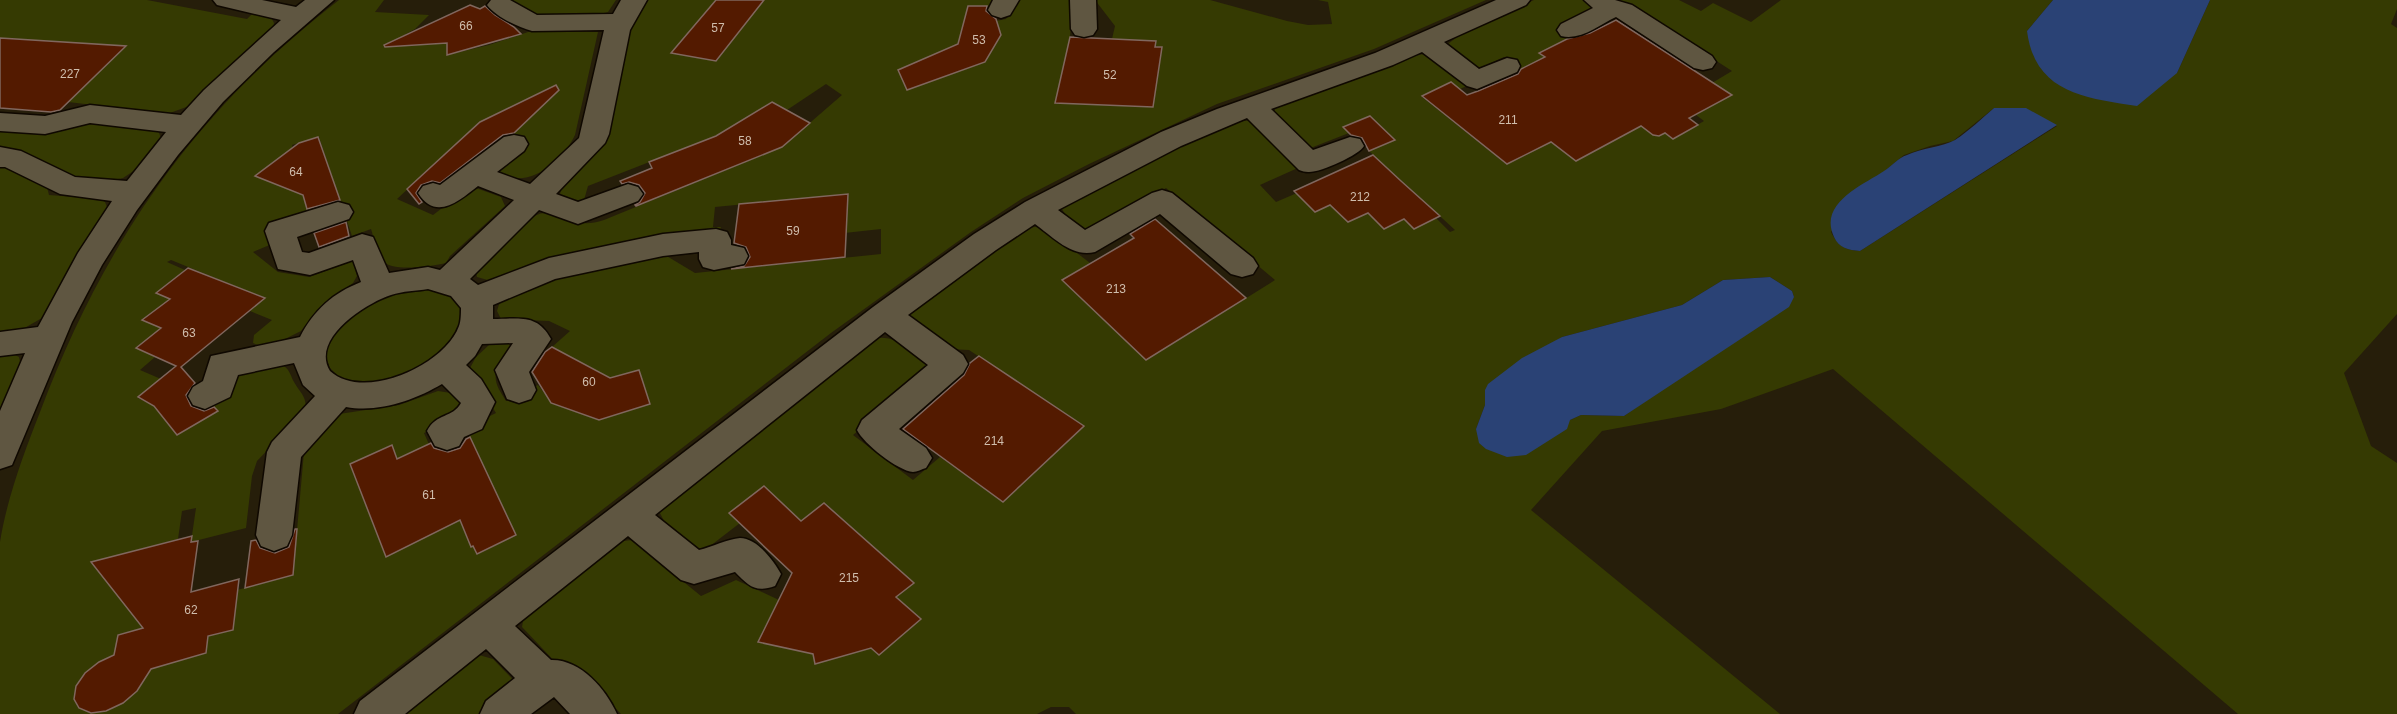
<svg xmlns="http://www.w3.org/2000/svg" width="2397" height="714" font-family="Helvetica,sans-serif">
<rect width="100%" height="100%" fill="#261e0a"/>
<g fill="#353a02" fill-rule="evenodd">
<polygon points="0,0 147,0 247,19 253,13 272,19 274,23 273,29 189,106 170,113 162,113 68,102 125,47 0,38"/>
<path d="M339,0H384L375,12L429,15L415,29L386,45H425L447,41V55L489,45L531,31L598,32L575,135C563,161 526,193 498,171L502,163L529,143L512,135L530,118L513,106L480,122L397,199L433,215L462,193L476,188L501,197L505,206L450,256L446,263C432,266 391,273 382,260C376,252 374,238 371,229L352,236L319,137L292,145L297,164L280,157L255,176L308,196L313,211L272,244L253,252L278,272L309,277L353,261L357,276L353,283L315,313L301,331L281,341L260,346L253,343L254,335L272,320L250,311L255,305L252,293L171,260L167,262L185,270L157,292L170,299L143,320L161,328L136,348L155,357L140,370L161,379L138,398L156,407L177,435L217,411L213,406C230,396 226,392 237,378C242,371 277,361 284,366C290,370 291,377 294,382C300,393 308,397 305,411L257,461L252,476L246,528L191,542L196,508L182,511L178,539L92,562L146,627L118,635L114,655C93,664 65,683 79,708C104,714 143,699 147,670L205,653L208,636L233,630L237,590L293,575L304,452L339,414L399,405L438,391L451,393L462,403L455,418L424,433L439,467L407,482L391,445L350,465L386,557L429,535L454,502L470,537L468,539L471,546L473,545L478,554L515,535L465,428L496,413L471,373L470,368L476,357L489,345L497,341L517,339L496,372C494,384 500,391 506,401L538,385L552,403L599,420L650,404L638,370L610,378L552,347L570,331L549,321L501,319L497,311L500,301L530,284L665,255L695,273L881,254V229L817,236L818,217L847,214L848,194L715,207L713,227H721L720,231L491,281L477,277L476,272C490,258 527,212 545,213C570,213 573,230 604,220L782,147L842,95L826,84L787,110L772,102L716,136L588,186L584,200L578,203L562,199L560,194L563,185L604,144L629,29L646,0H716L672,53L716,61L762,2L750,0H992V6L968,7L958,44L937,53L949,75L985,62L1001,35L996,21L1006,19L1017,0H1073L1070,37L1056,103L1153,107L1162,47L1112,39L1115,26L1095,0H1210L1287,21L1308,25L1332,24L1328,2L1318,0H1486L1374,49L1217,104L1089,164L1023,198L971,232L831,333L338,714H0C0,675 0,635 0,596C0,579 0,559 0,542C7,498 24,453 40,412C104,242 195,111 339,0Z"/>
<polygon points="501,0 616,0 608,12 596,15 533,14"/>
<path d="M1534,0H1585L1599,9L1559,30L1570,37L1540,53L1655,134L1659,136L1665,133L1673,139L1704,121L1696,115L1731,95L1712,83L1732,71L1631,6L1610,0H1679L1701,11L1713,3L1751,22L1781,0H2053L2027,31L2177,73L2210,0H2397V9L2391,24L2397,28V314L2344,373L2371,446L2397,463V714H2238L1833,369L1721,409L1602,431L1531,510L1780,714H1076L1069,707H1051L1037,714H621L576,667L561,668L522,627L524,615L615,542L632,540L701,596L736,580L779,600L759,642L859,637L879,655L921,619L896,597L913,583L825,503L801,521L764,487L729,513L740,523L701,553L665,523L659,511L872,339C896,332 915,354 934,367L853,435L913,480L940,457L1003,502L1084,426L969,350L950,349L911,321L908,315L910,310L1027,228L1042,226L1090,263L1062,280L1147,360L1275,280L1166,188L1088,233L1067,217L1062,209L1064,205C1092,191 1227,116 1249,121C1262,124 1289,157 1300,167L1260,185L1276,202L1297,193L1330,205L1368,213L1384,229L1404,219L1414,228L1436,218L1450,232L1455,230L1369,151L1395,140L1370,116L1344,127L1349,133L1308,149L1274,114L1275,109L1278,105L1409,57L1424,54L1432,57L1469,85L1460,89L1451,83L1422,97L1506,164L1536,149L1528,124L1570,156L1540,83L1504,57L1478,69L1450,48L1448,44L1457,37ZM1994,108L2057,126L1860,251C1845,250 1838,246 1831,232L1886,170L1904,155L1930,146L1953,141ZM1770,277L1792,291L1794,297L1624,416L1581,415L1570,420L1476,429L1485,405V391L1562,337L1682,305L1723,280Z"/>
<polygon points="95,121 157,128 161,138 138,168 123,178 113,180 68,179 0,151 0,128"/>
<polygon points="0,162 47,187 49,195 100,199 105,202 107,207 42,318 21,330 0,334"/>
<polygon points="422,288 449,295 457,303 462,313 461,325 448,349 402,378 366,384 350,382 338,376 330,368 326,357 327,345 343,320 388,293"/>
<polygon points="0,354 13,354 19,357 20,362 0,415"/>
<polygon points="479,655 493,659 521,688 488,714 396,714 469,658"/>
</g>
<g fill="#2a4275">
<path d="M2053,0H2210L2177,73L2137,106C2085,98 2035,93 2027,31Z"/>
<path d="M1994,108H2026L2057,125L1860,251C1848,250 1839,248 1834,237C1818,203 1863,185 1884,171C1892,166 1898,158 1907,155C1921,148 1943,147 1955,140C1969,131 1982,118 1994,108Z"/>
<polygon points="1770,277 1792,291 1794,297 1789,307 1624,416 1581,415 1570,420 1567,429 1526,455 1507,457 1486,449 1479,443 1476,429 1485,405 1485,390 1488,384 1522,358 1562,337 1682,305 1723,280"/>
</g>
<g fill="#531a00" stroke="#80675e" stroke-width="1.5">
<polygon points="716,0 764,0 716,61 671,53"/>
<polygon points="470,5 480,9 485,6 495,15 514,27 521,34 447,55 447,43 385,47 384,45"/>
<polygon points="968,6 987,6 986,11 996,19 1001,35 985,62 907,90 898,70 958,44"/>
<polygon points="1616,20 1732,95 1689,118 1698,125 1673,139 1665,133 1659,136 1653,135 1641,126 1576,161 1551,142 1507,164 1422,96 1451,82 1467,95 1478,91 1518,74 1521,69 1545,57 1539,53 1567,39 1590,33"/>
<polygon points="1070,37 1156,41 1155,47 1162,47 1153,107 1055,103"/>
<polygon points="0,38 126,46 60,110 51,112 0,108"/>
<polygon points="556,85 559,90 514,133 503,135 440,183 432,181 421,185 416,193 422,202 419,204 407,189 480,122"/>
<polygon points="772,102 810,123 782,147 636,206 635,205 640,202 645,193 639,185 629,182 622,184 620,181 652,168 649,162 716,136"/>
<polygon points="1370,116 1395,140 1369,151 1362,138 1351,135 1343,127"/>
<polygon points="318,137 340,200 307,209 303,195 255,176 299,143"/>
<polygon points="1373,155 1401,181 1440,216 1414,229 1404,219 1384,229 1368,213 1348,222 1330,205 1315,212 1294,191"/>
<polygon points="848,194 845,257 731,269 744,266 750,257 746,247 734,243 739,204"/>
<polygon points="1155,219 1246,298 1146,360 1062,280 1134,238 1130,234"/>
<polygon points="346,222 349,236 319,247 314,233"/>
<polygon points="188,268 265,298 181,367 195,383 186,395 191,406 204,411 214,407 218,411 177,435 154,406 138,397 176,366 136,348 161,328 142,320 170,299 156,293"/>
<polygon points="552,347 610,378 639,370 650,404 599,420 551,403 532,372 545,352"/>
<polygon points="979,356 1084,426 1003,502 903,429 964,375 970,363"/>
<polygon points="470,437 516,535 477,554 473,546 471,547 460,520 386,557 350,464 392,445 397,459 431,443 434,448 448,452 460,448 466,439"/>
<polygon points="764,486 801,521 824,503 914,583 896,597 921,619 879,655 871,648 815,664 813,654 758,642 792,573 729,513"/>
<polygon points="295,529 297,529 293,575 245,588 251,541 256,540 260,548 275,553 289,547"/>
<polygon points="192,536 191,542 198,541 191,592 239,579 233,630 208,636 206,653 151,669 137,691 123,703 106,711 91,713 79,708 74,699 76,686 85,673 99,662 114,655 118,635 143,628 91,562"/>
</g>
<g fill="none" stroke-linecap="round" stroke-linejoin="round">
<g stroke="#0f0800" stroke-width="3">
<g id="minor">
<polygon points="213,0 262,0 296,7 305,0 334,0 274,52 223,102 178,155 137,210 102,265 72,322 12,465 0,469 0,411 25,353 0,356 0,332 38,327 78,253 112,201 60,194 5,167 0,167 0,147 21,151 75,177 127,181 166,132 90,123 45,134 0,131 0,113 45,116 90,105 181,115 204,90 281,20 217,5"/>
<path d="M491,0H510L537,15L613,14L621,0H647L630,30L609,134L605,143L556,194L578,202L628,184L638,187L643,194L638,201L578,224L539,210L470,279L478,285L549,258L663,234L716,229L727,232L731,240V245L744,248L748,256L744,264L714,270L703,267L699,259V252L663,256L555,279L493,305V319C519,319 537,313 551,339L529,372L536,390L531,399L519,403L507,399L495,370L513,343L482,344L475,356L466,365L481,379L495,402L482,429L464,437L459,446L447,450L435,446L427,431C436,413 453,418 461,403L442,384C415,400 379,413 346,407L301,457L292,535L287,546L274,551L261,546L256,535L267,452L272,442L315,396L303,385L294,363L238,375L230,397L205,409L193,405L188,396L193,387L203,381L211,356L300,337C314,310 333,293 361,282L353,260L310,275L278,269L265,231L269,223L338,202L349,205L353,212L349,219L297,237L302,252L309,253L362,234L373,237L389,273L428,267L440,270L514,200L478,186C460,200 436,222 418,193L423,186L433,183L440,185L504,137L514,135L524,137L528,144L524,151L497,172L530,184L579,138L604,30L532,31C518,27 496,17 487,5ZM428,289L451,296L461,308C461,313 461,321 459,326C445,365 364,402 330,371C310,339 366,303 391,295C403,291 416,291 428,289Z"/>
<polygon points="993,0 1019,0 1010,15 1001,18 992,15 988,10"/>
<polygon points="1070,0 1096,0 1097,29 1093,35 1084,37 1075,35 1071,29"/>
<path d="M1496,0H1530L1526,5L1444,42L1479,69L1507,58L1517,60L1520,66L1517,72L1477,89L1467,86L1422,52L1393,65L1271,109L1313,150L1350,137L1360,139L1364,146C1359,155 1320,173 1308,172C1305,172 1302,171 1299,170L1247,118L1181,146L1058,210L1085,230L1152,193L1162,190L1172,193L1253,258L1258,266L1253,274L1242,277L1231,274L1160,214L1095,252C1072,258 1053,237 1035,224L996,250L908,315L963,355L968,364L963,373L899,429L926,448L932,458L926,468C922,469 917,472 913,472C898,471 863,443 857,430L862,420L928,365L885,332L655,515L699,550C712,547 727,539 740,538C757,538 774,561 781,574L775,586C755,593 749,586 735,572L694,584L681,580L628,536L515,626L551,660C580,659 606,689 617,714H570L554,697L531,714H480L486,701L515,678L486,649L405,714H354L360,701L873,307L974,234L1025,202L1161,132L1217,109L1375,53Z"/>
<path d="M1584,0H1615L1632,5L1712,56L1716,62L1712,68L1703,70L1694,68L1616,17C1599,25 1581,41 1561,36L1557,30L1561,24L1593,8Z"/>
</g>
</g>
<use href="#minor" fill="#5f5641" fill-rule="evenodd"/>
</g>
<g text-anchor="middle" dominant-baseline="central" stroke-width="5" stroke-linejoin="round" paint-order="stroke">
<g font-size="12" fill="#d0bead">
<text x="466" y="26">66</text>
<text x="718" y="28">57</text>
<text x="979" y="40">53</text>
<text x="70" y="74">227</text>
<text x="1110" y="75">52</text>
<text x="1508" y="120">211</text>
<text x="745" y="141">58</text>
<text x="296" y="172">64</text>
<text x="1360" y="197">212</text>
<text x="793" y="231">59</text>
<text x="1116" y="289">213</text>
<text x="189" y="333">63</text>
<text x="589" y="382">60</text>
<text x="994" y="441">214</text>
<text x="429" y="495">61</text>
<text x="849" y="578">215</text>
<text x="191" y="610">62</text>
</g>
</g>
</svg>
